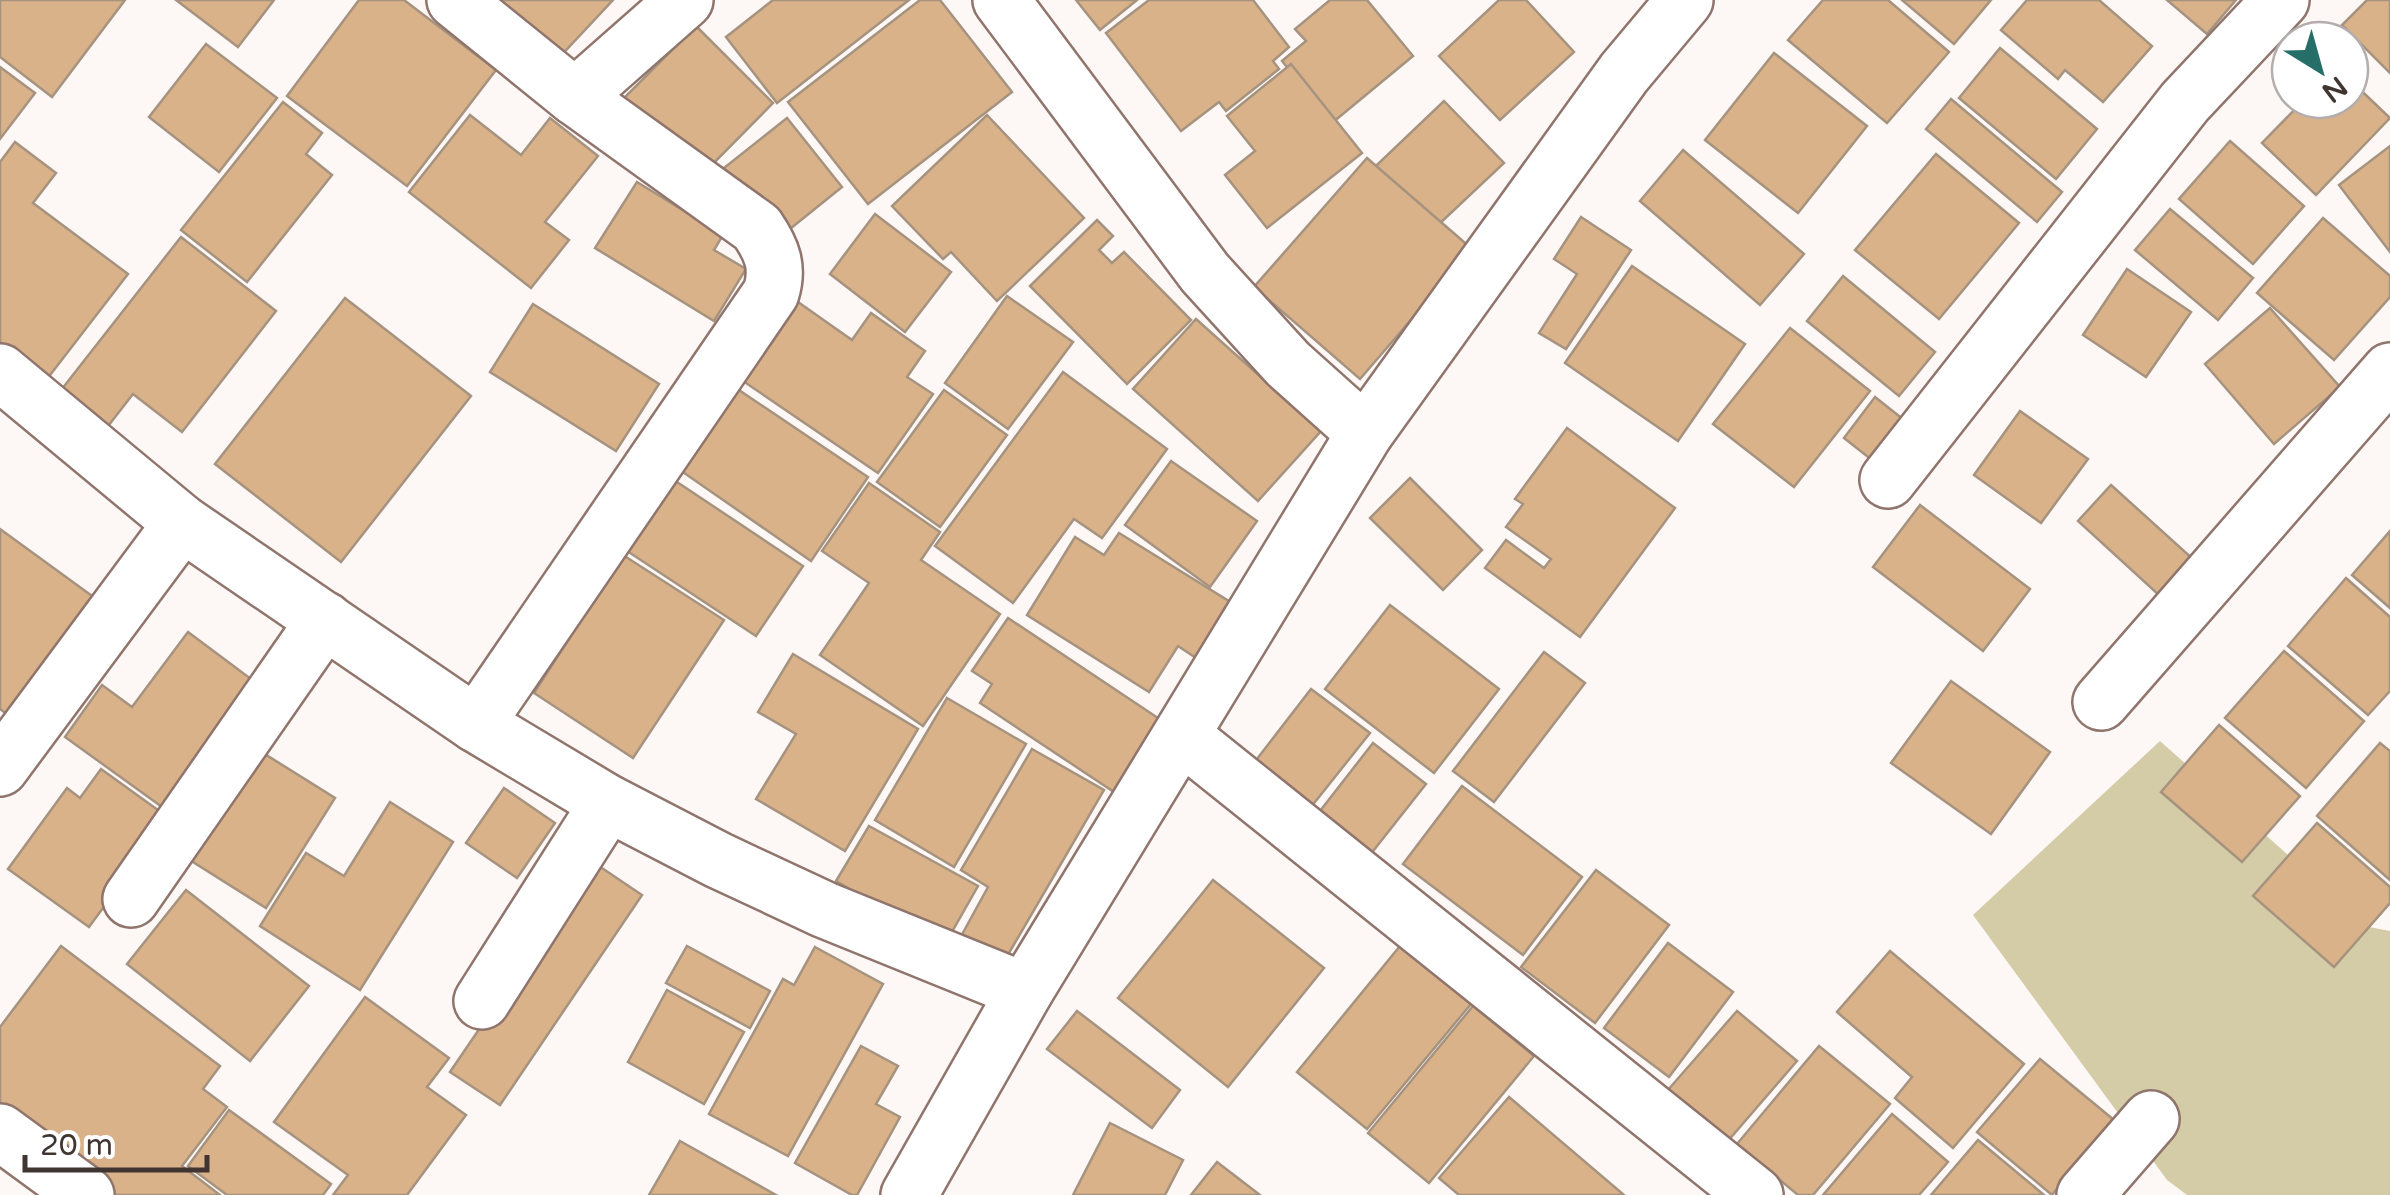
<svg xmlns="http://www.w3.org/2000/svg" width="2390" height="1195" font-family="'Varela Round',sans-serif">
<rect width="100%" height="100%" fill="#fdf7f5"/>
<polygon fill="#d4cca6" points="2160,741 2369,927 2390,931 2390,1195 2187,1195 2167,1180 1973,915"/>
<g fill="#dab289" stroke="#a6937f" stroke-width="2.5">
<polygon points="0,0 125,0 52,97 0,57"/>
<polygon points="176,0 274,0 238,47"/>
<polygon points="359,0 404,0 496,70 407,186 287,96"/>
<polygon points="488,0 613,0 555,62"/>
<polygon points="773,0 909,0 777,103 726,37"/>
<polygon points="920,0 940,0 1012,92 868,204 788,102"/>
<polygon points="1076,0 1137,0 1100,30"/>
<polygon points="1149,0 1253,0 1289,47 1273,61 1279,69 1226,111 1219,102 1181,131 1106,33"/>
<polygon points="1330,0 1367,0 1413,56 1332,123 1282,61 1306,41 1295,29"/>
<polygon points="1499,0 1526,0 1574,52 1500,120 1439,56"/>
<polygon points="1823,0 1888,0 1949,52 1887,123 1788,40"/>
<polygon points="1902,0 1991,0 1954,44"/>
<polygon points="2027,0 2099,0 2152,46 2103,102 2065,70 2058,79 2001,30"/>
<polygon points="2167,0 2236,0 2207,34"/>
<polygon points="2367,0 2390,0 2390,73 2342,25"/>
<polygon points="696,26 773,103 698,179 620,102"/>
<polygon points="206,44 277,98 219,172 149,117"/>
<polygon points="2000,48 2097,129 2056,179 1959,98"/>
<polygon points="1774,53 1867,126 1798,213 1705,140"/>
<polygon points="1291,64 1362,153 1267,228 1225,175 1255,151 1227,116"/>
<polygon points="0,67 35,93 0,139"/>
<polygon points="2350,80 2390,118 2316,195 2262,143 2304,100 2350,100"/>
<polygon points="1951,99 2062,192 2037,222 1926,129"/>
<polygon points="1444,101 1504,163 1418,244 1359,182"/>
<polygon points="283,102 322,133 306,154 332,175 247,282 181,230"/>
<polygon points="470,115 521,155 550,118 598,156 545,222 569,240 531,288 409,192"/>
<polygon points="987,115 1084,218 997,301 951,252 943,259 892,206"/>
<polygon points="787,118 842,187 775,241 719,172"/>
<polygon points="2230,141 2304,206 2253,264 2179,199"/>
<polygon points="15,142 56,173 33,203 128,274 47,379 0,343 0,162"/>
<polygon points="2390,146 2390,252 2339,185"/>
<polygon points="1683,150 1804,254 1760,305 1640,201"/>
<polygon points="1936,154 2019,223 1939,319 1855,250"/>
<polygon points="1367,158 1472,249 1360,379 1254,287"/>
<polygon points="637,182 723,235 714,250 746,269 714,321 595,248"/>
<polygon points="2170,209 2253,278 2218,320 2135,250"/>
<polygon points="875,214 951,272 905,332 830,274"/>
<polygon points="1581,217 1631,250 1566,349 1539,333 1577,274 1554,259"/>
<polygon points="2323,218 2390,276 2390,297 2334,360 2257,293"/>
<polygon points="1097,220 1113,236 1099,250 1112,263 1124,252 1191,320 1127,384 1030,286"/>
<polygon points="181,237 276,311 182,432 133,394 105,430 58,394"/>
<polygon points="1632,266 1745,344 1678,441 1565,363"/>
<polygon points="2127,269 2191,312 2146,377 2083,335"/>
<polygon points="1843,276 1935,352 1899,396 1807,321"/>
<polygon points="1007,296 1073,342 1008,429 945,383"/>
<polygon points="345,298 471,396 341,562 215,464"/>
<polygon points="798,302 852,340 871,313 925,351 907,377 933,394 878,473 743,381"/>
<polygon points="533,304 659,384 616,451 490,372"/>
<polygon points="2270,308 2340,387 2274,444 2205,364"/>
<polygon points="1196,319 1321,431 1258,501 1133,389"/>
<polygon points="1790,328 1870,391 1794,487 1713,424"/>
<polygon points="1063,372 1167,449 1102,538 1074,519 1013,603 935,546"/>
<polygon points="733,386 868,477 811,561 677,468"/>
<polygon points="944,390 1007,435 940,527 877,482"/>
<polygon points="1875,397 1909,424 1877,464 1844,438"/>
<polygon points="2020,411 2088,459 2041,523 1974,475"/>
<polygon points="1567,428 1675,508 1580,637 1485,568 1506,540 1544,568 1551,559 1506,527 1523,504 1515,499"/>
<polygon points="1171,461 1257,521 1210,587 1125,525"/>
<polygon points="1410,478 1482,550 1443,590 1370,518"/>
<polygon points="674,480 803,566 756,636 627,551"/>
<polygon points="869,483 940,532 921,560 1000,614 923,726 820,655 869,583 822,551"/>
<polygon points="2111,485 2194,560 2160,596 2078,521"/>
<polygon points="1920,505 2030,589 1983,651 1873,567"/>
<polygon points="0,529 99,601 12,718 0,709"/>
<polygon points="2390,531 2390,608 2352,575"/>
<polygon points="1119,533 1240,608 1205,664 1178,646 1149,692 1027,615 1075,537 1104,555"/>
<polygon points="623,555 724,620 633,758 534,693"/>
<polygon points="2346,578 2390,617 2390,691 2368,715 2288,646"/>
<polygon points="1390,605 1499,689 1434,773 1325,689"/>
<polygon points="1008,618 1164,722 1117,794 980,703 992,684 972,671"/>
<polygon points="188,632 267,691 176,817 65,737 102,685 132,707"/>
<polygon points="2284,651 2364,721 2306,788 2225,718"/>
<polygon points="1544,652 1585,683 1494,802 1453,771"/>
<polygon points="793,654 918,729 845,851 756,799 796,734 758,712"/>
<polygon points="1951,681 2050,752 1991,834 1891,763"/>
<polygon points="1311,689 1370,733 1307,812 1250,768"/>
<polygon points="947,698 1026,744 954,867 875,820"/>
<polygon points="2219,725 2300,796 2242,862 2161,792"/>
<polygon points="1373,743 1426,784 1366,860 1313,820"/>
<polygon points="2380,743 2390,751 2390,880 2317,816"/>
<polygon points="252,746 335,798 266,908 182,855"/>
<polygon points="1032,749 1104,790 1002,965 959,940 988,887 961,870"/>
<polygon points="101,769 169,818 89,927 8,869 67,788 80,798"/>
<polygon points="1462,786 1582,877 1523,955 1403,864"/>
<polygon points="504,788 555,823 517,878 466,843"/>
<polygon points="390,802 453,842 360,990 260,926 306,853 344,876"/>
<polygon points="2317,823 2390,887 2390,903 2334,967 2253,896"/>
<polygon points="869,826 978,886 945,944 836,881"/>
<polygon points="593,862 642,895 500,1105 450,1072"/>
<polygon points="1596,870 1669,925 1595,1023 1521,967"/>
<polygon points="1213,880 1324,968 1228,1087 1118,998"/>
<polygon points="186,890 309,986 250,1061 127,964"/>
<polygon points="1668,943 1733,992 1669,1077 1604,1028"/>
<polygon points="61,946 220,1066 203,1089 227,1107 182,1166 220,1195 104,1195 0,1116 0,1027"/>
<polygon points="687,946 770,991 750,1028 666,983"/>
<polygon points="1400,946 1471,1004 1367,1129 1297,1072"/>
<polygon points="815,947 883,984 788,1156 709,1114 783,979 794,985"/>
<polygon points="1890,951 2024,1064 1953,1148 1895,1098 1912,1077 1837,1012"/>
<polygon points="667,990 744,1032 704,1104 628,1062"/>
<polygon points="365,997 449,1058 427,1087 466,1115 407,1195 333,1195 348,1175 274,1122"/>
<polygon points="1473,1006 1534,1056 1429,1183 1368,1133"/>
<polygon points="1077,1011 1180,1090 1152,1128 1047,1049"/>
<polygon points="1737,1011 1797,1061 1727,1142 1667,1091"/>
<polygon points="861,1046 898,1066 876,1104 900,1117 857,1195 852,1195 795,1163"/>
<polygon points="1819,1046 1890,1104 1813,1195 1798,1195 1737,1144"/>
<polygon points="2040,1059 2114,1120 2052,1195 1977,1132"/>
<polygon points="1509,1097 1624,1195 1459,1195 1439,1178"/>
<polygon points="229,1110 331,1184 323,1195 227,1195 188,1166"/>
<polygon points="1892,1114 1948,1162 1919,1195 1823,1195"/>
<polygon points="1110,1123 1183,1160 1165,1195 1073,1195"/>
<polygon points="1978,1140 2044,1195 1931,1195"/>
<polygon points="680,1141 776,1195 649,1195"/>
<polygon points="1217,1162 1260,1195 1191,1195"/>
</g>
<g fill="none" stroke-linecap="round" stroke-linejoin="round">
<g stroke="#90756d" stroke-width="60">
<g id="minor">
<polyline points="455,0 575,97 685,0"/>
<polyline points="1001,0 1205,273 1288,364 1365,433"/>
<polyline points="0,372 182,523 476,724 608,803 718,860 825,910 1025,991"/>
<polyline points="1888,480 2185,102 2281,0"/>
<polyline points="2101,702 2390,371"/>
<path d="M476,724L771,293C779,267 772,250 757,228L575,97"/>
<polyline points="1182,736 1755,1195"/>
<polyline points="0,768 182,523"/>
<polyline points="131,899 325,620"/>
<polyline points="482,1001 608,803"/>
<polyline points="0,1132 86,1195"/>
<polyline points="909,1195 1025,991 1365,433 1624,73 1685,0"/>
<polyline points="2085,1195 2151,1119"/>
</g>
</g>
<use href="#minor" stroke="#fff" stroke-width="55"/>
</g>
<g transform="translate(2320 70) rotate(143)"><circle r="48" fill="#ffffff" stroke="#b3aead" stroke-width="2.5"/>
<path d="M0-8L18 38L0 25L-18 38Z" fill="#266f69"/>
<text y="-15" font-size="28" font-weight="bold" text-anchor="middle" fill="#413532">N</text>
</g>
<path d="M25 1155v15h182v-15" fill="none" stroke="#413532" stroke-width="5"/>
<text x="40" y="1155" font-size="30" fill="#413532" stroke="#ffffff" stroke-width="8" paint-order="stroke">20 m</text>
</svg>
